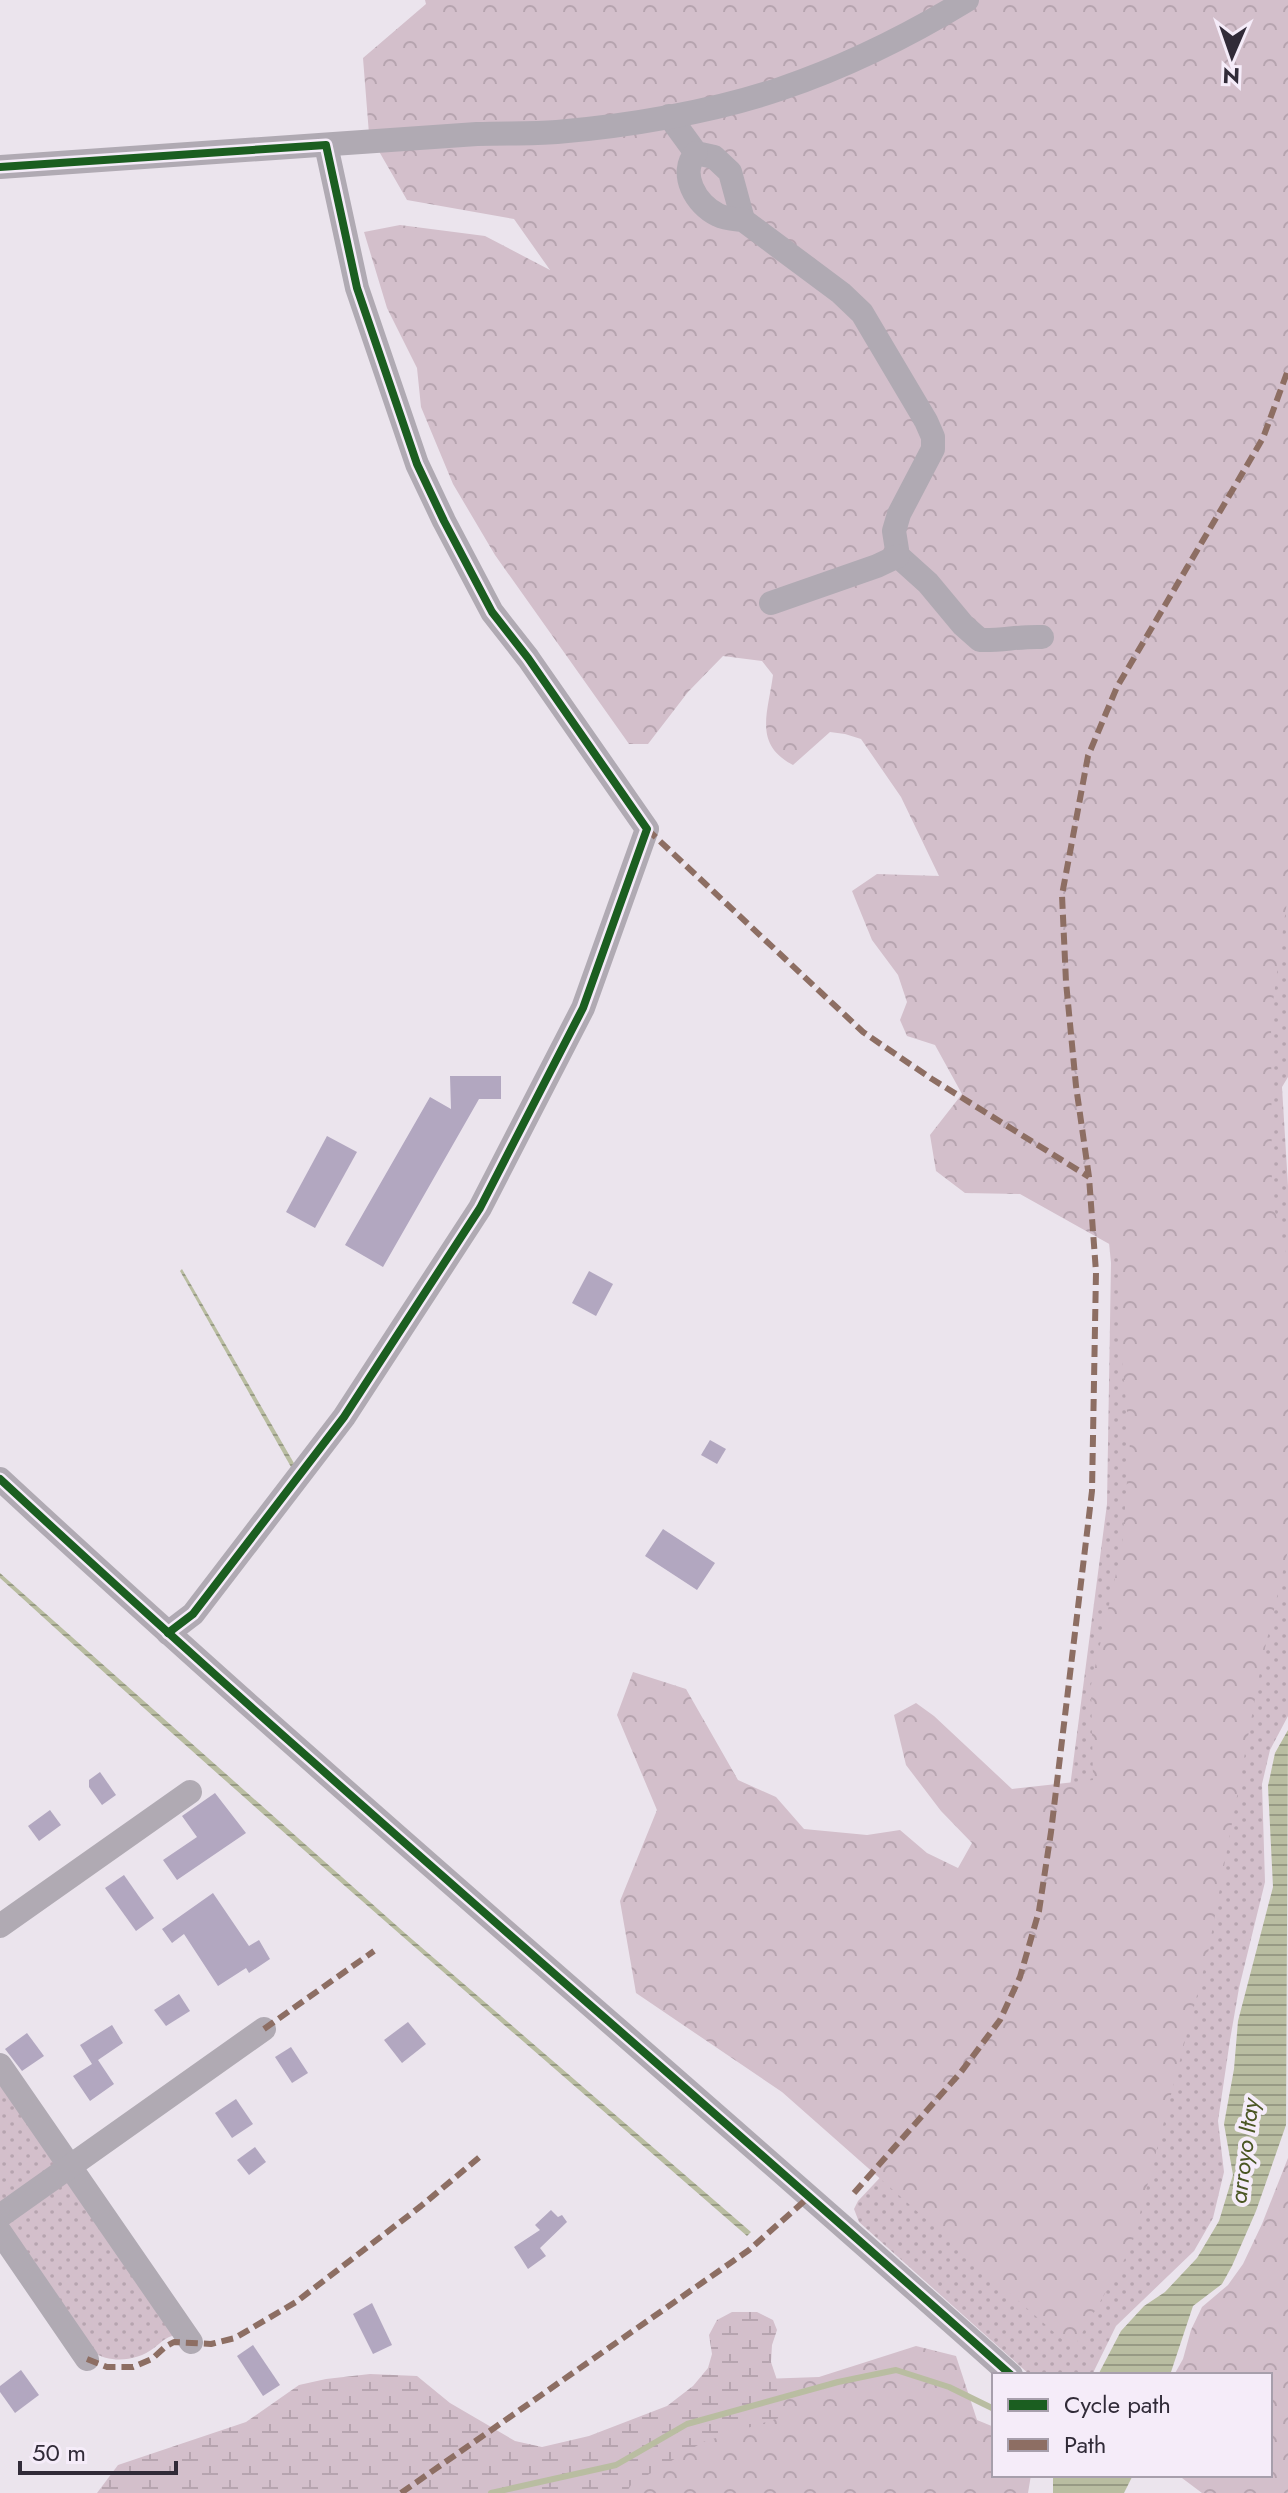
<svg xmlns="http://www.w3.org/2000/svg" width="1288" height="2493" font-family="Jost,sans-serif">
<defs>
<pattern id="grass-dots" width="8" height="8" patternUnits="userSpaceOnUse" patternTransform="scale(2)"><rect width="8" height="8" fill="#d3bfcb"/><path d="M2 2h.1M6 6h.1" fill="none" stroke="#b6a4af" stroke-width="1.8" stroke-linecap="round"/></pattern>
<pattern id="forest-crowns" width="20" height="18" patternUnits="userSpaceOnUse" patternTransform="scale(2)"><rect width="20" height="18" fill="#d3bfcb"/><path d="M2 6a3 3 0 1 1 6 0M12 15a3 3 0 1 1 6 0" fill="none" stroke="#b6a4af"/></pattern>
<pattern id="wetland-marsh" width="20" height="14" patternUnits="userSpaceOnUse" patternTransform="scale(2)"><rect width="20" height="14" fill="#d3bfcb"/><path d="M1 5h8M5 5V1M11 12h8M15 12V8" fill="none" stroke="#b6a4af"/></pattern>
<pattern id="water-rules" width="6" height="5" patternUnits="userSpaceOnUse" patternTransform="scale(2)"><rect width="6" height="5" fill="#b9bda1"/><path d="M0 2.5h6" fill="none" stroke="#979a84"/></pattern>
</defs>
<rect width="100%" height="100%" fill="#ebe4ed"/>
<g fill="url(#grass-dots)">
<polygon points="1288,403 1288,1077 1282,1087 1288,1186 1288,1716 1270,1750 1262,1784 1265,1882 1239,1988 1230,2040 1218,2121 1224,2172 1213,2218 1194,2251 1116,2326 1092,2375 1030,2375 859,2222 854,2209 858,2201 970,2082 1056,1894 1107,1504 1111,1263 1103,1181"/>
<polygon points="0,2081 57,2164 0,2206"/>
<path d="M67,2180L176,2335C165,2337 162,2342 154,2348C137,2361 111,2364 93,2352L6,2227L7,2221Z"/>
</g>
<g fill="url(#forest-crowns)">
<path d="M425,0H1288V894L1271,1016L1272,1200L1288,1260V1550L1262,1661L1208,1953L1131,2248L1073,2349L782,2092L636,1993L620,1901L657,1810L617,1715L633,1672L686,1689L738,1780L776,1797L804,1829L867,1835L900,1830L927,1853L958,1868L972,1843L941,1811L906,1765L894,1715L916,1703L934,1716L1012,1789L1093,1780L1091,1685L1122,1547L1130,1442L1118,1320L1120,1250L1020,1194L965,1193L936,1171L930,1135L962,1094L935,1045L907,1036L900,1020L907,1002L898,975L872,940L852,891L877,874L939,876L901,797L861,739L845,734L830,732L793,765C753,744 768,713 773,675L762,661L723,656L688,692L648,744H629L495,555L453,484L421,407L417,368L387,308L364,232L400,225L485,236L550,270L514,219L407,200L369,134L363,58L426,4Z"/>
<polygon points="1288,2158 1288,2493 1202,2493 1178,2475 1270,2475 1270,2375 1174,2375 1183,2359 1191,2330 1202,2307 1228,2285 1243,2264 1262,2224"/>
<polygon points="916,2346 956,2356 977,2420 994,2427 994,2475 1031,2475 1028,2493 612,2493 735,2380 819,2377"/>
</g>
<polygon fill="url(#wetland-marsh)" points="732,2312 757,2312 773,2320 777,2330 772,2345 771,2362 778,2383 775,2405 779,2418 703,2442 631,2485 626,2493 97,2493 118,2465 246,2422 299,2385 326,2379 370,2374 417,2376 450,2403 515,2441 542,2447 589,2436 667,2406 693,2386 708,2368 712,2354 709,2335 717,2320"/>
<g fill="url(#water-rules)">
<polygon points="182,1269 295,1465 291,1467 180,1271"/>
<path d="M0,1573L406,1934L751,2232L747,2236C497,2018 245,1802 0,1578Z"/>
<polygon points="1288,1730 1286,2125 1256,2211 1232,2266 1222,2284 1193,2306 1170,2375 1098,2375 1121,2331 1144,2306 1165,2292 1197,2258 1219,2221 1233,2175 1224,2124 1234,2069 1238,2021 1273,1887 1268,1786 1275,1753"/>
<polygon points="1053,2475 1133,2475 1124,2493 1053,2493"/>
</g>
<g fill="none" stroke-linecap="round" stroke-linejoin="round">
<polyline stroke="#b9bda1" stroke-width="6" points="491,2493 616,2465 687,2424 838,2382 896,2370 949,2387 994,2409"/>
</g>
<g fill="#b2a7c0">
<polygon points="450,1076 501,1076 501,1099 479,1099 383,1267 345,1245 430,1097 451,1109"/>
<polygon points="327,1136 357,1152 315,1228 286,1212"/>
<polygon points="589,1271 613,1284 596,1316 572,1303"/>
<polygon points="710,1440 726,1449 717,1464 701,1455"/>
<polygon points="663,1529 715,1563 697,1590 645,1556"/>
<polygon points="100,1772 116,1795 102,1805 89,1787 89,1780"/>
<polygon points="215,1793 246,1833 177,1880 163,1860 197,1837 182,1816"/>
<polygon points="50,1810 61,1825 39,1841 28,1826"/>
<polygon points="124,1875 154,1918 136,1931 105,1888"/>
<polygon points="213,1893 249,1946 259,1940 270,1959 249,1973 246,1968 218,1986 184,1934 172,1943 162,1929"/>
<polygon points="179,1994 190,2011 166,2026 154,2010"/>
<polygon points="408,2022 426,2044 402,2063 384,2040"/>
<polygon points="112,2025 123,2043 98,2060 114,2084 90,2101 73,2076 92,2064 80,2045"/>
<polygon points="27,2033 44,2056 22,2071 5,2049"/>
<polygon points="291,2047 308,2073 292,2083 275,2057"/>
<polygon points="236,2099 253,2124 232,2138 215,2113"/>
<polygon points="255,2147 266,2162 249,2175 237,2160"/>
<polygon points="551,2210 558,2217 562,2215 567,2222 540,2248 546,2256 528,2269 514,2247 540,2230 535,2225"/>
<polygon points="372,2303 392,2345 373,2354 353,2314"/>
<polygon points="253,2345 280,2385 263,2396 237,2356"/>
<polygon points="21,2370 39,2395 15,2413 0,2392 0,2386"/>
</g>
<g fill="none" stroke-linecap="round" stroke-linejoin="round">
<g stroke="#b0aab3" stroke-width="24">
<polyline points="669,116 696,153 714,157 730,172 743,220"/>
<path d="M696,153C678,173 696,205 718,215C726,219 735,219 743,220L841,293L862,313L926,421L933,437V449L899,514L894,531L898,556L928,583L963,625L980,640C1001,641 1020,636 1042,637"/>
<path d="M0,167L477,134C504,133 531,134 557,132C628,126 712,112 780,89C845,67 908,36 967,0"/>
<polyline points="771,603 877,566 898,556"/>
<path d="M0,1479C330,1785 675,2075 1011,2375"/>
<polyline points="168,1633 193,1614 344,1417 480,1208 583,1008 647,829 528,658 492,612 444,521 417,464 357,288 326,145"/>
<polyline points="0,1926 190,1792"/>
<polyline points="0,2065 191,2342"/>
<polyline points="0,2216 264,2029"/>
<polyline points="0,2232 87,2359"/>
</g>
<g stroke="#8d6e63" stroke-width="6" stroke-dasharray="12 6" stroke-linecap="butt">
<polyline points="647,829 863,1032 932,1079 1089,1177"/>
<polyline points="264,2029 374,1951"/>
<polyline points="854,2193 961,2072 1000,2020 1020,1977 1039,1911 1051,1832 1092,1491 1096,1272 1089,1177 1076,1086 1066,982 1062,895 1088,756 1117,687 1263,438 1288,370"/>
<polyline points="87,2359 107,2367 133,2367 152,2359 165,2347 174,2342 211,2344 235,2338 296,2302 421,2206 482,2155"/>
<polyline points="401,2493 749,2250 810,2196"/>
</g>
<g stroke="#f5ecf9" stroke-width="13">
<g id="cycleway">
<polyline points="0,167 326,145 357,288 417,464 444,521 492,612 528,658 647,829 583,1008 480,1208 344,1417 193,1614 168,1633"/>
<path d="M0,1479C330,1785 675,2075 1011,2375"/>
</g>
</g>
<use href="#cycleway" stroke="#1b5e20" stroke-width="8"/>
</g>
<g text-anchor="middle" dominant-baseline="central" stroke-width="8" stroke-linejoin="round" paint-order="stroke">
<g font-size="24" font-style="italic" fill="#4a5623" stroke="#f5ecf9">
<text transform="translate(1244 2151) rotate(-83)">arroyo Itay</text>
</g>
</g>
<rect x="992" y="2373" width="280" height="104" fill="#f5ecf9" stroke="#a79fac" stroke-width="2"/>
<rect x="1008" y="2399" width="40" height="12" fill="#1b5e20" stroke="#a79fac" stroke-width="2"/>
<text x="1064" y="2413" font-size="24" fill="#312b38">Cycle path</text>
<rect x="1008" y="2439" width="40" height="12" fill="#8d6e63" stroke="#a79fac" stroke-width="2"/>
<text x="1064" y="2453" font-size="24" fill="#312b38">Path</text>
<g transform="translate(1232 56) rotate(182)" stroke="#f5ecf9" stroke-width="6" paint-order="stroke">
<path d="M0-6L14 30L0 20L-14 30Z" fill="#312b38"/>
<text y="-12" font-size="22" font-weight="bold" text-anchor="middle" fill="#312b38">N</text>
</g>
<path d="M20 2461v12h156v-12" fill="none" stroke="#312b38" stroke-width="4"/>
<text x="32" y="2461" font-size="24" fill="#312b38" stroke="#f5ecf9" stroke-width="6" paint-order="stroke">50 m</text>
</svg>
